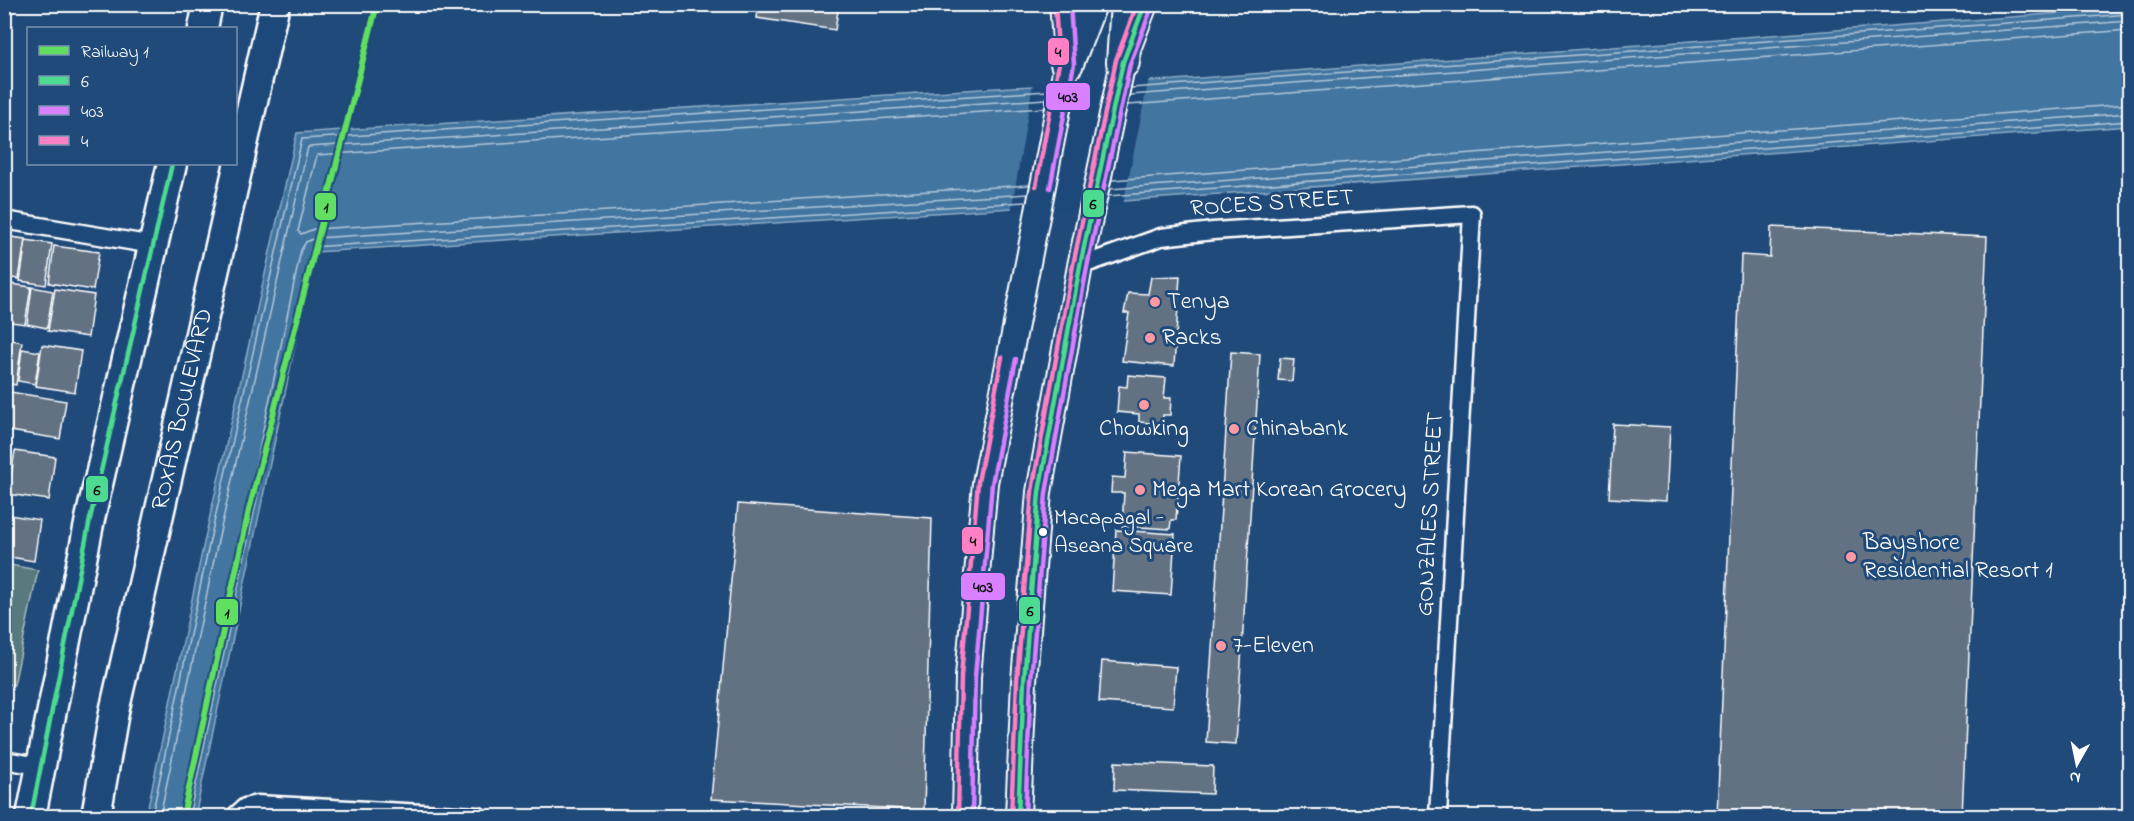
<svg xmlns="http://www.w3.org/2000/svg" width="2134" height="821" font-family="'Indie Flower',sans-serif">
<rect width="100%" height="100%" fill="#1f4a7a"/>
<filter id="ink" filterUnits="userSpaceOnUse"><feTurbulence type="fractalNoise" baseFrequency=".0167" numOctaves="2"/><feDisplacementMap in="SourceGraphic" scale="12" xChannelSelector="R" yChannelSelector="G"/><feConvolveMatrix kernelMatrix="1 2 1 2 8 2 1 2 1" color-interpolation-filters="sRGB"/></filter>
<g filter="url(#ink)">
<polygon fill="#597a7e" stroke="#acbcbe" stroke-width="1.5" points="4,564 38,570 14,685 5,684"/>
<polygon fill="#4375a0" stroke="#8eacc6" stroke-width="1.5" points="2129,8 2129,126 1124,201 315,252 195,816 146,816 205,538 297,133 1012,87 1174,80"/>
<polygon fill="#1f4a7a" points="1149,78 1123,205 1011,212 1033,83"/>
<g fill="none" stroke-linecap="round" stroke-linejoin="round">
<g stroke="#b4c8d9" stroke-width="1.5">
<polyline points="1131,88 2130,14"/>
<polyline points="1130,95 2130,21"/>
<polyline points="1128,105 2130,30"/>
<polyline points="1112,180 2130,104"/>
<polyline points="1029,185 314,229 301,234 298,231 317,155 1045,108"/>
<polyline points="1110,189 2130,113"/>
<polyline points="1108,196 2130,121"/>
<polyline points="152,816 210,540 302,139 1048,91"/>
<polyline points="160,816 218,541 308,147 1046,99"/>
<polyline points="182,816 301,250 306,242 315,238 1028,194"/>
<polyline points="189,816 311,247 1026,202"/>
</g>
</g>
<g fill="#637283" stroke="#fff" stroke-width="1.5">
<polygon points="759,4 839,4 835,30 757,18"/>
<polygon points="1771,227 1987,237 1962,816 1717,816 1741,255 1770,257"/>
<polygon points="4,236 25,239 19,279 4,277"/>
<polygon points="26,240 52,244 46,285 20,281"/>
<polygon points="54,246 99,252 93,290 49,283"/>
<polygon points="1180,276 1174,366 1122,361 1129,313 1124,313 1128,293 1148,294 1151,277"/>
<polygon points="4,283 31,287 25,324 4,321"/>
<polygon points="32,287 53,291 47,328 27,324"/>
<polygon points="55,289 94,295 88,337 48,331"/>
<polygon points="7,339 22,342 16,385 4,383"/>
<polygon points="42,345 81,351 75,392 36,386"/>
<polygon points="22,349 40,352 35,384 18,381"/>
<polygon points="1231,352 1260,354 1236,744 1206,742"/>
<polygon points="1280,358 1294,359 1292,381 1278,380"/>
<polygon points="1128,375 1166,378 1164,398 1171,398 1170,415 1163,415 1162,424 1139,422 1139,414 1117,412 1119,386 1127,387"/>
<polygon points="4,391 66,401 60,439 4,430"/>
<polygon points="1613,424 1670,427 1666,501 1609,498"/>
<polygon points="15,451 55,457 49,500 8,494"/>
<polygon points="1127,452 1181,456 1176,520 1171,520 1170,529 1122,526 1124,493 1111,493 1112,477 1125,478"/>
<polygon points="738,504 932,518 924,810 711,799"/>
<polygon points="4,514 40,520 34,561 4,556"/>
<polygon points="1116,530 1175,534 1171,595 1112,591"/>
<polygon points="1102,661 1176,667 1173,707 1099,702"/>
<polygon points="1115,762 1213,766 1212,794 1114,790"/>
</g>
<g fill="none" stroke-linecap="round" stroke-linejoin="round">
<g stroke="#fff" stroke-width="21">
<g id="minor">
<polyline points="4,220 153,245"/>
<polyline points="1080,266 1161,237 1213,231 1472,214 1438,816"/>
<polyline points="4,760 39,766"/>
<polyline points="235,816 245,807 257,804 479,816"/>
</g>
</g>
<g stroke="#fff" stroke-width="28">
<g id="secondary">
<polyline points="965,816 968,677 985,483 1067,63 1062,4"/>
<polyline points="1018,816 1024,681 1039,492 1080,266 1123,62 1145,4"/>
</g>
</g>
<g stroke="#fff" stroke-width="33">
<g id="trunk">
<polyline points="203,28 208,4"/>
<polyline points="31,816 90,519 172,164"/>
<path id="s1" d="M96,816L114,712L275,4"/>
</g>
</g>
<g stroke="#fff" stroke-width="36">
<g id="motorway">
<polyline points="1123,62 1127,4"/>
<polyline points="1067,63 1090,4"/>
</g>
</g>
<use href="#minor" stroke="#1f4a7a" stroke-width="16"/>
<use href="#secondary" stroke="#1f4a7a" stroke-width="24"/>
<use href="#trunk" stroke="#1f4a7a" stroke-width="28"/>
<use href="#motorway" stroke="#1f4a7a" stroke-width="32"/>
<g stroke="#1f4a7a" stroke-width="9">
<g id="bus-1">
<polyline points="31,816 90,519 172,164"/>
<polyline points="1018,816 1024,681 1039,492 1080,266 1123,62 1145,4"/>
</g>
</g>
<g stroke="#1f4a7a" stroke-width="9">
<g id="bus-2">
<polyline points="1050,188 1074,64 1070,4"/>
<polyline points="972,816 975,677 992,484 1016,359"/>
<polyline points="1025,816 1031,681 1046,493 1087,267 1130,64 1152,7"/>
</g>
</g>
<g stroke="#1f4a7a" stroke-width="9">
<g id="bus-3">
<polyline points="1036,186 1059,63 1055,5"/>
<polyline points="958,816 961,676 978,482 1002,357"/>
<polyline points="1011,816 1017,680 1032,491 1073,265 1116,60 1137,4"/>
</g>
</g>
<use href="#bus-1" stroke="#4ddb92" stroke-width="4.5"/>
<use href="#bus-2" stroke="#d880ff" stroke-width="4.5"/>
<use href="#bus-3" stroke="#ff80c5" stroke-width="4.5"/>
<g stroke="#1f4a7a" stroke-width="10">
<polyline id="rail-1" points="183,816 249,510 377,4"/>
</g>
<use href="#rail-1" stroke="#60df60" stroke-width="6"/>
</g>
</g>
<g fill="#ff9aa2" stroke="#1f4a7a" stroke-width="2">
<circle cx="1155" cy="302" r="6"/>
<circle cx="1150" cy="338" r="6"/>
<circle cx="1144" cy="405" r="6"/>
<circle cx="1234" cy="429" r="6"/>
<circle cx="1140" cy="490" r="6"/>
<circle cx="1851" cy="557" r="6"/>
<circle cx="1221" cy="646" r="6"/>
</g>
<circle fill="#fff" stroke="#1f4a7a" stroke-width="2" cx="1043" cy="532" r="5"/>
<g text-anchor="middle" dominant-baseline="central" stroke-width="6" stroke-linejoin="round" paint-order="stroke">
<g font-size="22" fill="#fff" stroke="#1f4a7a" text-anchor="start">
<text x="1054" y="519">Macapagal -<tspan x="1054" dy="28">Aseana Square</tspan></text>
</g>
<g font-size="24" fill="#fff" stroke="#1f4a7a">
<text transform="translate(1272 204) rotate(-4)">ROCES STREET</text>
<text stroke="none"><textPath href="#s1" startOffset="416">ROXAS BOULEVARD</textPath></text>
<text transform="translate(1431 514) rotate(-87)">GONZALES STREET</text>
</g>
<g font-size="24" fill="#fff" stroke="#1f4a7a" text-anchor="start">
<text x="1167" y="302">Tenya</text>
<text x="1162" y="338">Racks</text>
<text x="1144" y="429" text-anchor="middle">Chowking</text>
<text x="1246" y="429">Chinabank</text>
<text x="1152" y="490">Mega Mart Korean Grocery</text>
<text x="1863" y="543">Bayshore<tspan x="1863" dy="28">Residential Resort 1</tspan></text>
<text x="1233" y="646">7-Eleven</text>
</g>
</g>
<g stroke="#1f4a7a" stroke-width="2">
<rect x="1047" y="37" width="23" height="29" rx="6" fill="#ff80c5"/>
<rect x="1045" y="82" width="46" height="29" rx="6" fill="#d880ff"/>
<rect x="1082" y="189" width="23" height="29" rx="6" fill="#4ddb92"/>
<rect x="314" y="192" width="23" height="29" rx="6" fill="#60df60"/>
<rect x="85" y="475" width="24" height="28" rx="6" fill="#4ddb92"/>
<rect x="961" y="526" width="23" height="29" rx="6" fill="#ff80c5"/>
<rect x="960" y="572" width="46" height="29" rx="6" fill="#d880ff"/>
<rect x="1018" y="596" width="23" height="29" rx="6" fill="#4ddb92"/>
<rect x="215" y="598" width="24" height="28" rx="6" fill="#60df60"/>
</g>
<g font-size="16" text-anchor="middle" font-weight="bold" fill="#111">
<text x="1058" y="57">4</text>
<text x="1068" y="102">403</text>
<text x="1093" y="209">6</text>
<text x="326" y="212">1</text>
<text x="97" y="495">6</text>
<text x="973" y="546">4</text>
<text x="983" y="592">403</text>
<text x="1030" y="616">6</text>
<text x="227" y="618">1</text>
</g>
<rect width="2134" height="821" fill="none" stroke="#1f4a7a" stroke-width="24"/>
<rect x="12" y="12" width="2110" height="797" fill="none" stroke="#fff" stroke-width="2" filter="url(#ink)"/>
<rect x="27" y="27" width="210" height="138" fill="#1f4a7a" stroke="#7992af" stroke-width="1.5"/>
<rect x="39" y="46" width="30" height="9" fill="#60df60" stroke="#7992af" stroke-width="1.5"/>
<text x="81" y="57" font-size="18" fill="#ffffff">Railway 1</text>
<rect x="39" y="76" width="30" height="9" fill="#4ddb92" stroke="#7992af" stroke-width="1.5"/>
<text x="81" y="87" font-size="18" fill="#ffffff">6</text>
<rect x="39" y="106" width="30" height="9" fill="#d880ff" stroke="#7992af" stroke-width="1.5"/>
<text x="81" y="117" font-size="18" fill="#ffffff">403</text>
<rect x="39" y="136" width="30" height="9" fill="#ff80c5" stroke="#7992af" stroke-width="1.5"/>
<text x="81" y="147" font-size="18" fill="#ffffff">4</text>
<g transform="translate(2077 764) rotate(189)" stroke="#1f4a7a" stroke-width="4.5" paint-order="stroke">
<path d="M0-4.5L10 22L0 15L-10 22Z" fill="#ffffff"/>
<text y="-9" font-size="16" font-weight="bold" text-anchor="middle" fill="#ffffff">N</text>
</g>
</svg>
